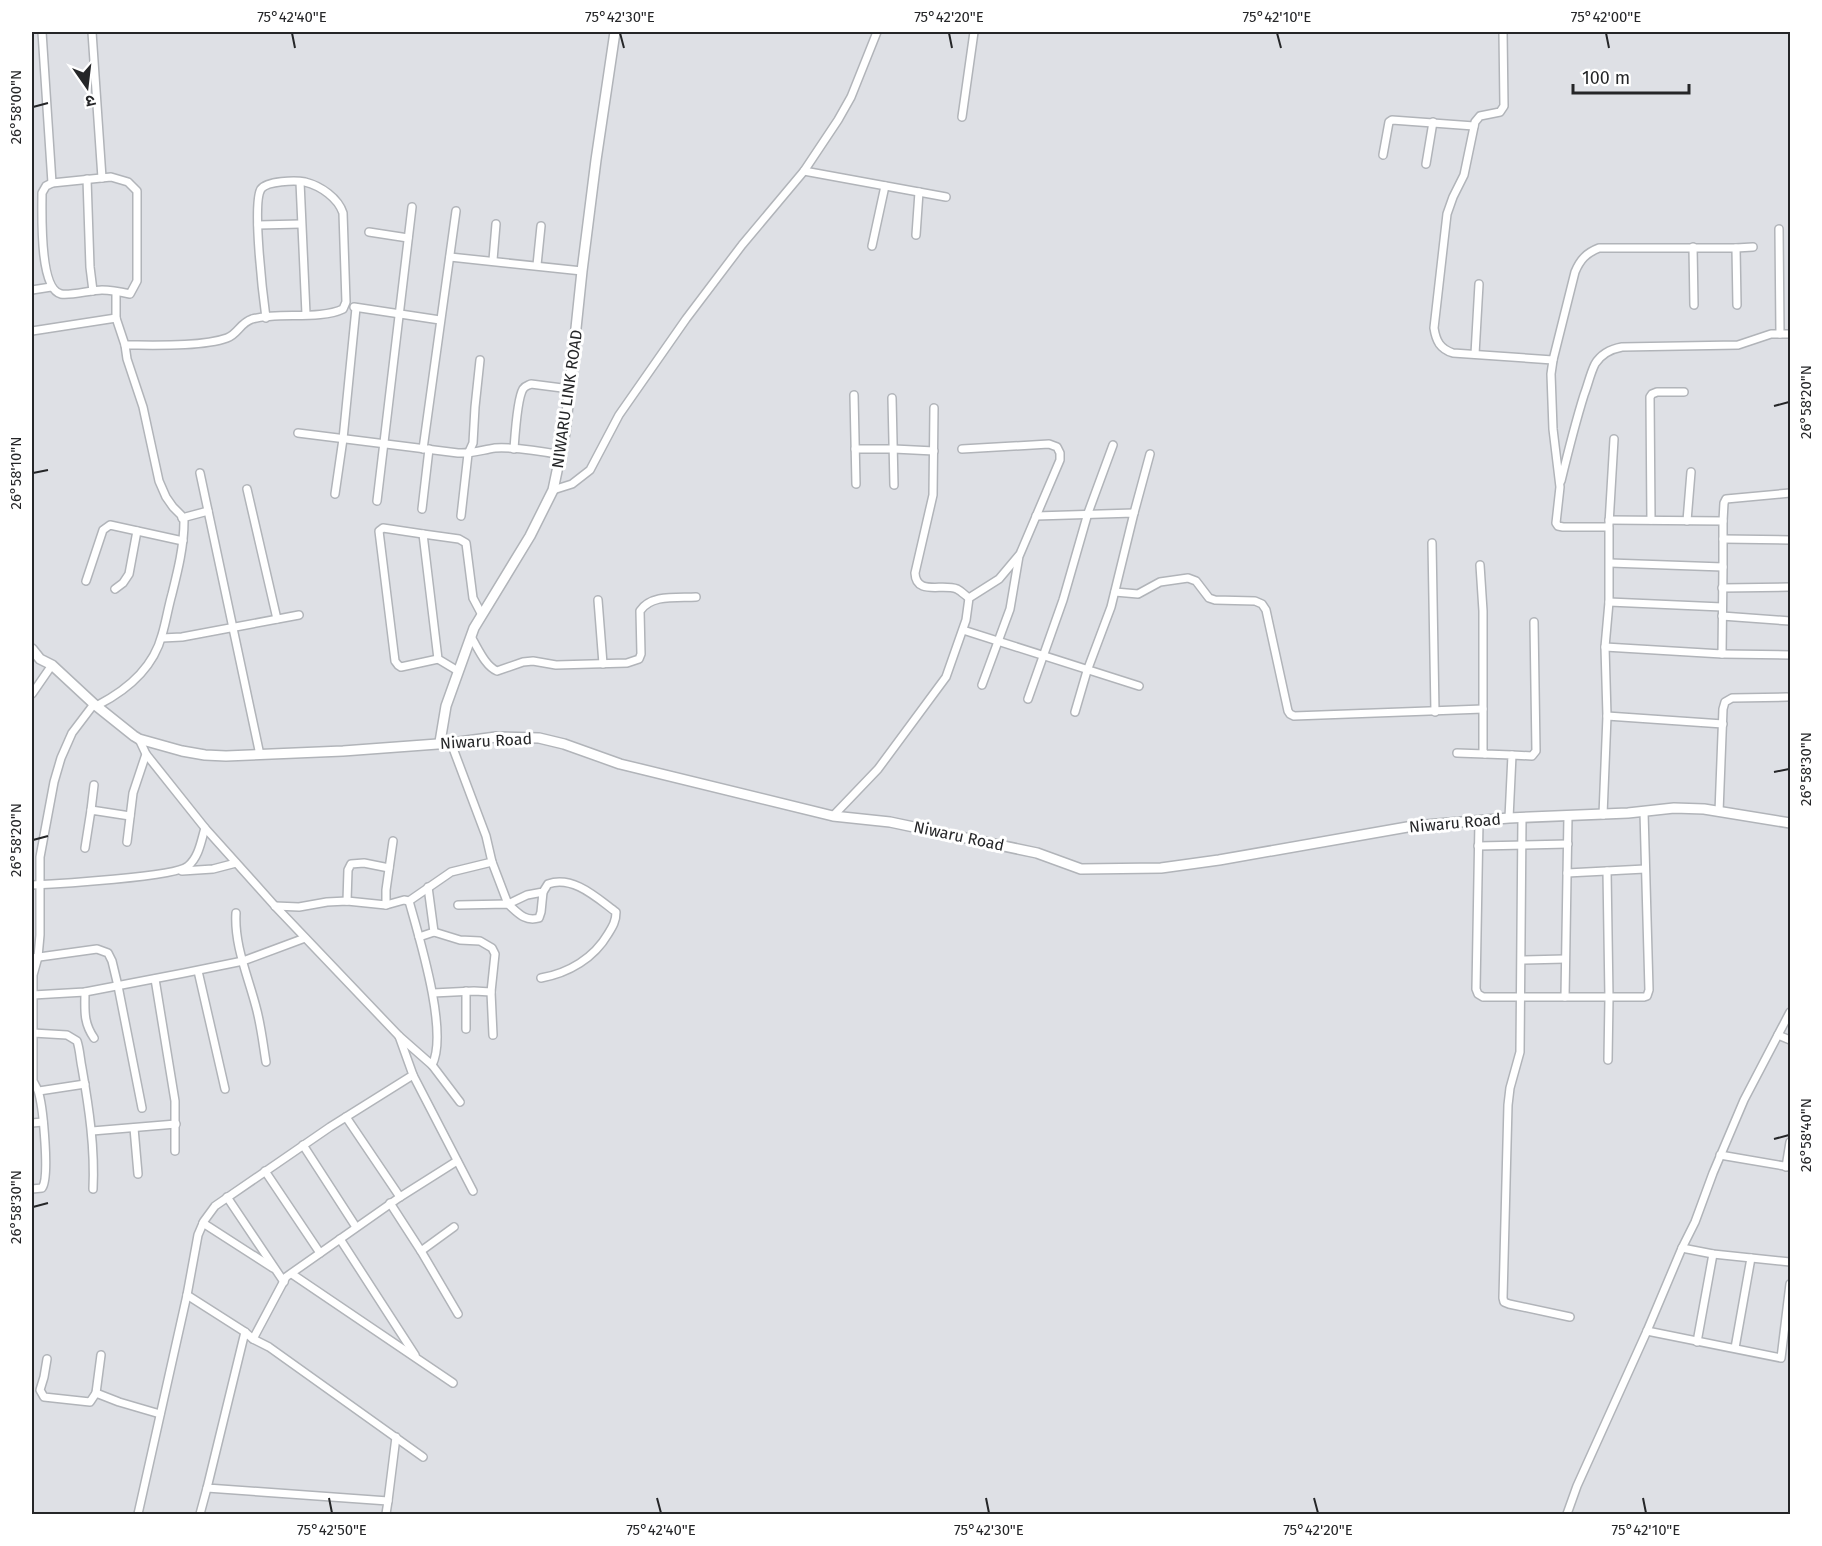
<svg xmlns="http://www.w3.org/2000/svg" width="1822" height="1546" font-family="'Fira Sans','Noto Sans Devanagari',sans-serif">
<rect width="100%" height="100%" fill="#dee0e5"/>
<g fill="none" stroke-linecap="round" stroke-linejoin="round">
<g stroke="#b1b4b9" stroke-width="10">
<g id="minor">
<polyline points="42,32 52,183"/>
<polyline points="92,32 102,178"/>
<path d="M1503,32L1504,106L1500,112L1480,116L1475,122L1464,175L1453,197L1447,214L1434,328C1436,341 1440,349 1453,353L1553,360L1551,374L1553,429L1560,487L1556,523L1558,526L1563,527H1609V602L1605,647L1607,716L1603,815"/>
<polyline points="962,117 974,32"/>
<polyline points="1383,155 1389,122 1392,120 1474,126"/>
<polyline points="1426,164 1433,122"/>
<polyline points="804,171 946,197"/>
<path d="M111,177L128,182L137,191V281L130,294C121,292 111,290 102,290C91,290 70,296 61,294C39,289 42,212 42,193L46,186L52,183Z"/>
<polyline points="87,179 90,267 93,291"/>
<polyline points="300,182 306,314"/>
<polyline points="258,225 301,224"/>
<polyline points="1779,229 1780,334"/>
<polyline points="369,232 408,238"/>
<polyline points="916,235 919,192"/>
<polyline points="872,246 885,186"/>
<polyline points="1693,247 1694,305"/>
<polyline points="1736,248 1753,247"/>
<polyline points="450,257 582,271"/>
<polyline points="493,260 496,224"/>
<polyline points="537,265 541,226"/>
<polyline points="32,290 51,287"/>
<polyline points="116,292 116,318"/>
<polyline points="354,307 440,320"/>
<path d="M32,331L116,318L125,345L127,359L143,407L159,481L166,497L173,507L181,515L184,521C184,546 178,570 172,594C168,608 166,622 162,635C153,669 127,690 98,705"/>
<path d="M125,345C152,345 202,347 227,338C238,334 240,323 252,319C278,312 320,320 343,309L346,302L343,213C338,198 321,186 305,182C295,180 267,181 261,189C252,203 263,296 266,318"/>
<polyline points="1475,354 1479,284"/>
<path d="M1553,360L1575,272C1580,260 1586,253 1599,248H1736L1737,305"/>
<polyline points="854,395 856,484"/>
<polyline points="892,398 894,485"/>
<path d="M934,408L933,495L915,573C916,596 942,583 957,589C961,591 966,596 969,598"/>
<path d="M298,433L458,453C471,454 482,450 495,448C517,447 541,451 561,455"/>
<polyline points="423,449 456,211"/>
<path d="M514,449C515,436 517,399 523,389C526,385 527,386 531,384L570,389"/>
<polyline points="855,449 894,449 934,451"/>
<polyline points="200,473 260,755"/>
<path d="M1561,481C1568,452 1575,424 1584,395C1588,385 1590,374 1595,364C1601,354 1611,349 1622,347L1738,345L1771,334H1790"/>
<polyline points="247,489 277,619"/>
<polyline points="553,490 572,484 590,470 619,415 686,319 742,245 804,171 838,120 851,97 877,32"/>
<polyline points="335,494 343,439 356,308"/>
<polyline points="377,501 412,207"/>
<polyline points="422,509 429,449"/>
<polyline points="1134,513 1150,454"/>
<polyline points="461,516 468,454 473,443 475,407 480,360"/>
<polyline points="1036,516 1134,513 1111,607 1087,671 1075,712"/>
<polyline points="182,518 208,511"/>
<polyline points="1609,520 1723,521 1723,567 1610,563"/>
<polyline points="1651,520 1650,397 1652,394 1657,392 1684,392"/>
<polyline points="1687,521 1691,472"/>
<polyline points="1723,521 1724,503 1726,499 1790,493"/>
<polyline points="1609,524 1614,439"/>
<polyline points="423,534 383,528 379,531 395,661 398,665 401,667 438,659"/>
<polyline points="1723,539 1790,540"/>
<polyline points="1432,543 1435,712"/>
<polyline points="1480,565 1483,611 1483,751 1485,754 1512,755 1509,818"/>
<polyline points="86,581 103,530 110,525 183,541"/>
<polyline points="1722,588 1790,587"/>
<polyline points="115,589 123,583 129,574 137,531"/>
<polyline points="1115,592 1138,594 1160,582 1188,578 1196,581 1209,598 1215,600 1255,601 1262,604 1266,610 1288,711 1290,714 1294,716 1483,709"/>
<polyline points="598,600 603,664"/>
<polyline points="1609,602 1722,607"/>
<polyline points="1722,616 1790,621"/>
<polyline points="963,630 1139,686"/>
<path d="M471,637C478,648 485,666 497,671L523,662L533,661L556,665L627,663L639,659L641,654L640,611C651,594 677,598 696,597"/>
<polyline points="162,638 182,637 299,615"/>
<polyline points="1605,647 1722,654 1723,567"/>
<polyline points="1722,654 1790,655"/>
<polyline points="458,671 438,659 423,534 459,539 466,543 473,598 482,615"/>
<polyline points="982,685 1010,609 1019,556"/>
<polyline points="32,694 52,665"/>
<polyline points="1028,699 1063,600 1088,513 1113,445"/>
<polyline points="1607,716 1723,724"/>
<polyline points="1457,753 1485,754"/>
<polyline points="1512,755 1532,756 1536,751 1534,622"/>
<polyline points="91,810 94,785"/>
<polyline points="1719,812 1723,709 1725,702 1732,698 1787,697"/>
<polyline points="833,816 878,769 946,677 966,620 969,598 999,579 1020,554 1060,460 1060,453 1057,447 1049,444 962,449"/>
<polyline points="1522,818 1520,1052 1510,1088 1508,1105 1503,1298 1504,1302 1509,1304 1570,1317"/>
<polyline points="1479,821 1476,989 1478,994 1483,997 1644,997 1647,996 1649,990 1644,812"/>
<path d="M205,828L275,906L399,1036L432,1065C449,1033 419,937 409,901"/>
<polyline points="127,842 133,793 146,754"/>
<polyline points="1478,846 1568,844"/>
<polyline points="85,848 91,810 130,816"/>
<path d="M492,862L508,904L527,895L543,892L548,884C573,875 597,898 616,912C616,921 613,926 608,934C594,958 569,973 541,978"/>
<polyline points="182,871 213,869 236,863"/>
<polyline points="1607,871 1609,998 1608,1060"/>
<polyline points="1567,873 1645,869"/>
<path d="M32,885C54,884 176,877 188,866C199,857 201,841 205,828L146,754L139,739"/>
<polyline points="428,887 434,932"/>
<polyline points="347,901 348,870 351,864 364,863 389,868"/>
<polyline points="386,905 386,890 393,841"/>
<path d="M458,905L508,904C518,913 525,922 539,918L541,912L543,892"/>
<polyline points="275,906 299,907 327,902 347,901 386,905 404,900 409,901 451,872 492,862 486,836 451,743"/>
<path d="M236,913C234,945 248,976 256,1007C261,1025 263,1044 266,1062"/>
<polyline points="419,937 434,932 460,940 480,941 492,948 495,954 491,992 493,1035"/>
<polyline points="32,958 97,949 108,953 112,961 118,986 142,1108"/>
<polyline points="1522,960 1565,959"/>
<polyline points="198,971 225,1089"/>
<polyline points="155,979 175,1101 175,1151"/>
<polyline points="466,991 466,1029"/>
<path d="M85,992C85,1010 83,1022 94,1038"/>
<polyline points="433,993 474,991 491,992"/>
<polyline points="33,995 85,992 184,973 243,961 305,938"/>
<polyline points="1565,997 1568,816"/>
<path d="M33,1033L67,1035L77,1041C80,1050 80,1059 82,1068C89,1108 95,1148 93,1189"/>
<polyline points="1778,1035 1790,1040"/>
<polyline points="432,1065 460,1102"/>
<polyline points="413,1075 473,1191"/>
<polyline points="39,1091 85,1084"/>
<polyline points="346,1117 400,1197"/>
<polyline points="32,1123 43,1122"/>
<polyline points="134,1128 138,1174"/>
<polyline points="92,1131 176,1124"/>
<polyline points="303,1145 356,1227"/>
<polyline points="1720,1155 1790,1167"/>
<polyline points="1786,1167 1790,1142"/>
<polyline points="265,1171 320,1253"/>
<path d="M32,1189L42,1188C50,1178 43,1109 39,1094C38,1089 35,1085 33,1081V975L38,957L40,935V857L54,782L61,758L72,733L94,704"/>
<polyline points="227,1197 284,1282"/>
<polyline points="390,1203 421,1251 458,1314"/>
<polyline points="203,1223 273,1268"/>
<polyline points="340,1239 415,1355"/>
<polyline points="1682,1248 1713,1254 1790,1262"/>
<polyline points="421,1251 454,1227"/>
<polyline points="292,1274 453,1383"/>
<polyline points="187,1295 245,1332 253,1339 269,1347 423,1457"/>
<polyline points="1647,1331 1781,1358 1790,1284"/>
<polyline points="245,1332 207,1488 388,1501 386,1514"/>
<polyline points="253,1339 286,1277 400,1197 457,1161"/>
<polyline points="1697,1342 1713,1254"/>
<polyline points="1735,1348 1751,1258"/>
<polyline points="47,1359 44,1377 40,1390 44,1397 90,1402 96,1393 119,1402 160,1414"/>
<polyline points="96,1393 101,1355"/>
<polyline points="388,1501 396,1437"/>
<polyline points="138,1514 187,1295 198,1235 204,1221 215,1206 330,1127 413,1075 399,1036"/>
<polyline points="200,1514 207,1488"/>
<polyline points="1567,1514 1577,1486 1647,1331 1682,1248 1695,1222 1713,1173 1744,1100 1790,1012"/>
</g>
</g>
<g stroke="#b1b4b9" stroke-width="12">
<g id="tertiary">
<polyline points="32,649 40,659 52,665 94,704 134,736 139,739 182,751 205,755 226,756 343,751 451,743 496,737 539,738 564,744 620,764 833,816 890,822 1037,853 1081,869 1161,868 1219,860 1413,826 1509,818 1628,813 1674,808 1704,809 1790,823"/>
<polyline points="440,742 446,706 474,628 530,536 553,490 565,433 582,271 596,160 615,32"/>
</g>
</g>
<use href="#minor" stroke="#fff" stroke-width="7"/>
<use href="#tertiary" stroke="#fff" stroke-width="9"/>
</g>
<path fill="none" stroke="#252628" stroke-width="2" d="M292,33L295,48M620,33L624,48M949,33L952,48M1277,33L1281,48M1606,33L1609,48M33,107L48,103M1774,406L1789,402M33,473L48,470M1774,772L1789,769M33,840L48,836M1774,1139L1789,1135M33,1207L48,1203M329,1498L332,1513M657,1498L661,1513M986,1498L989,1513M1314,1498L1318,1513M1643,1498L1646,1513"/>
<g text-anchor="middle" dominant-baseline="central" stroke-width="6" stroke-linejoin="round" paint-order="stroke">
<g font-size="16" fill="#252628" stroke="#fff">
<text transform="translate(567 399) rotate(-82)">NIWARU LINK ROAD</text>
<text transform="translate(486 741) rotate(-3)">Niwaru Road</text>
<text transform="translate(1455 823) rotate(-5)">Niwaru Road</text>
<text transform="translate(959 836) rotate(12)">Niwaru Road</text>
</g>
</g>
<rect width="1822" height="1546" fill="none" stroke="#ffffff" stroke-width="66"/>
<g transform="translate(87 87) rotate(166)" stroke="#ffffff" stroke-width="4.5" paint-order="stroke">
<path d="M0-4.5L10 22L0 15L-10 22Z" fill="#252628"/>
<text y="-9" font-size="16" font-weight="bold" text-anchor="middle" fill="#252628">उ</text>
</g>
<path d="M1573 84v9h116v-9" fill="none" stroke="#252628" stroke-width="3"/>
<text x="1582" y="84" font-size="18" fill="#252628" stroke="#ffffff" stroke-width="4.5" paint-order="stroke">100 m</text>
<rect x="33" y="33" width="1756" height="1480" fill="none" stroke="#252628" stroke-width="2"/>
<g font-size="15" text-anchor="middle" fill="#252628">
<text x="292" y="22">75°42'40"E</text>
<text x="620" y="22">75°42'30"E</text>
<text x="949" y="22">75°42'20"E</text>
<text x="1277" y="22">75°42'10"E</text>
<text x="1606" y="22">75°42'00"E</text>
<text transform="translate(16 107) rotate(-90)" y="5">26°58'00"N</text>
<text transform="translate(1806 402) rotate(-90)" y="5">26°58'20"N</text>
<text transform="translate(16 473) rotate(-90)" y="5">26°58'10"N</text>
<text transform="translate(1806 769) rotate(-90)" y="5">26°58'30"N</text>
<text transform="translate(16 840) rotate(-90)" y="5">26°58'20"N</text>
<text transform="translate(1806 1135) rotate(-90)" y="5">26°58'40"N</text>
<text transform="translate(16 1207) rotate(-90)" y="5">26°58'30"N</text>
<text x="332" y="1535">75°42'50"E</text>
<text x="661" y="1535">75°42'40"E</text>
<text x="989" y="1535">75°42'30"E</text>
<text x="1318" y="1535">75°42'20"E</text>
<text x="1646" y="1535">75°42'10"E</text>
</g>
</svg>
